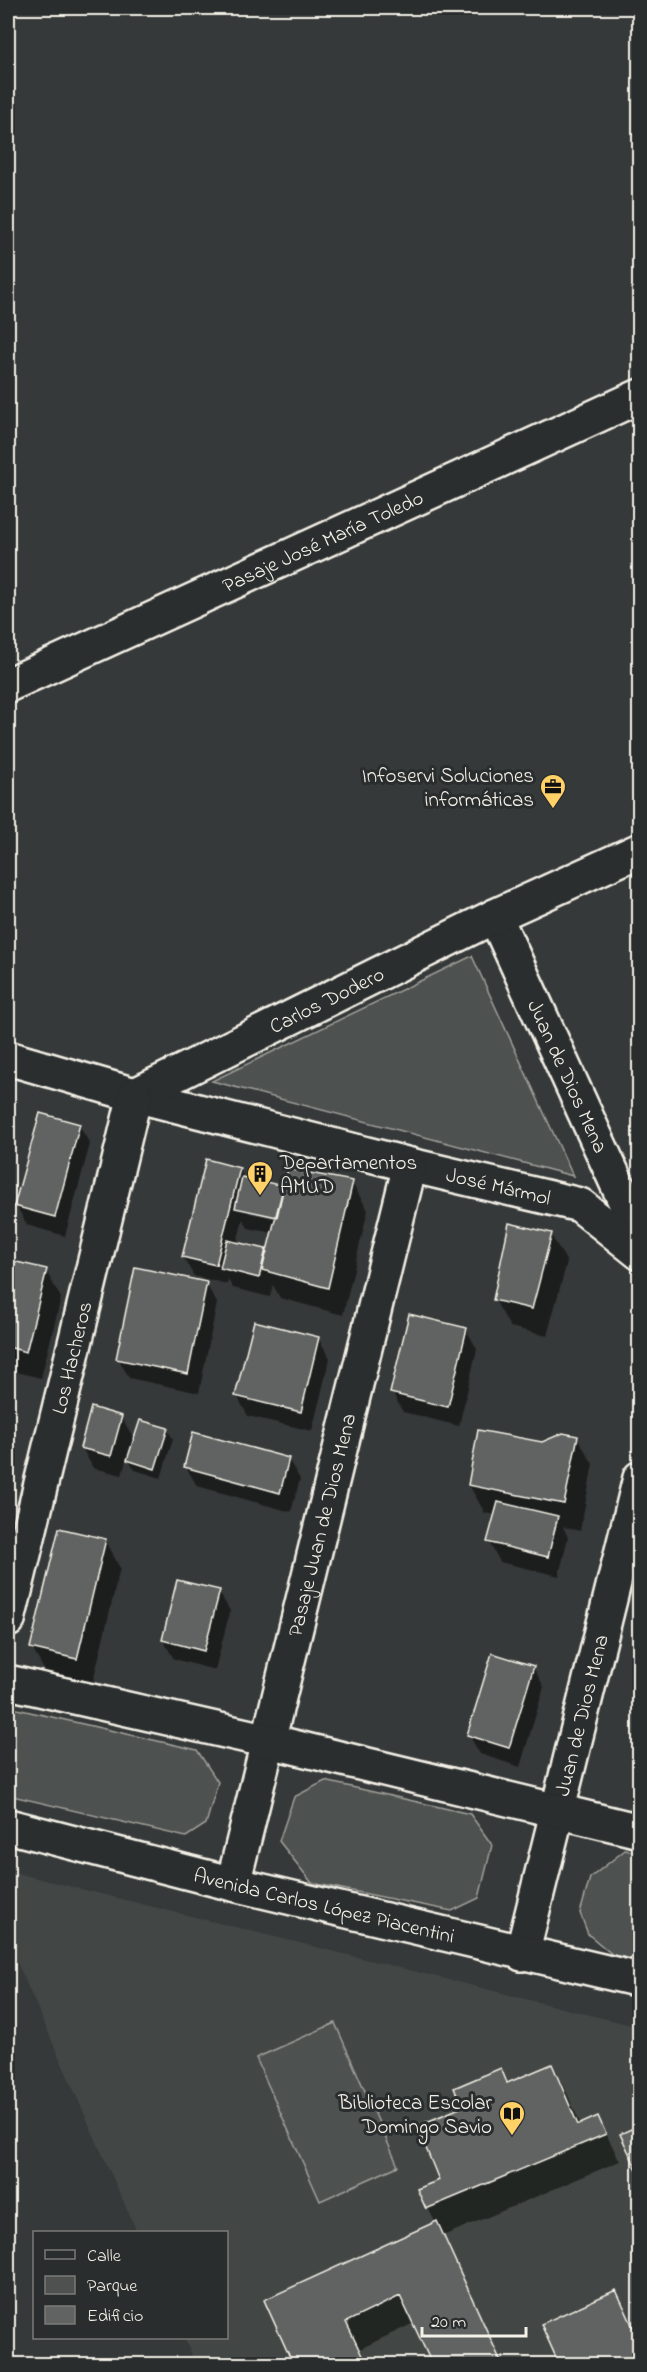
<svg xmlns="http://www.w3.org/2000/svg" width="647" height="2372" viewBox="0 0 647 2372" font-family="'Indie Flower',sans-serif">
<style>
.built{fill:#434645}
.green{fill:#4e514f;stroke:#a1a19c;stroke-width:1.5}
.shadow{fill:#0007;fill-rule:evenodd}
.building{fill:#616362;stroke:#f4f1e8;stroke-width:1.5}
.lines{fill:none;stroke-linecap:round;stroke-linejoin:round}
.minor-casing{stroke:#f4f1e8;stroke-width:38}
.major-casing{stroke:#f4f1e8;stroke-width:38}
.minor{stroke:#2a2d2e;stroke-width:33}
.major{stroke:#2a2d2e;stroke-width:33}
.labels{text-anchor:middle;stroke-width:6;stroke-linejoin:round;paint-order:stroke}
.street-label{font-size:21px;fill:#f4f1e8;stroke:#2a2d2e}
.poi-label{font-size:21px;fill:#f4f1e8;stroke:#2a2d2e;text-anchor:end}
</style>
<rect width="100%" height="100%" fill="#363939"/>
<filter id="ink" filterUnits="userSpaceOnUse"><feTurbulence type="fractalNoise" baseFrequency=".0167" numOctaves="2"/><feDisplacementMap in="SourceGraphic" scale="12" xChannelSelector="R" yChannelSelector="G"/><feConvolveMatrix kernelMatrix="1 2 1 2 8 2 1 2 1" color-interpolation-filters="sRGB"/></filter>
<g filter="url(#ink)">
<path class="built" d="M8,1871l631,156v337h-443l-12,-26h42v-106h-89l-129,-290z"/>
<path class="green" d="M472,956l101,220 -361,-95z
M8,1707l189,43 21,32 -12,42 -20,13 -178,-42z
M325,1781l145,33 22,31 -13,53 -27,13 -140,-28 -33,-42 15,-44z
M625,1850l14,3v108l-26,-6 -25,-21 -8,-21 10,-35z
M335,2023l63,143 -78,35 -64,-143z"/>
<path class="shadow" d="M79,1125l11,19 -25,92 -38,-11 -11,-20z
M239,1169l6,10 40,8 67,-4 16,27 -25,105 -63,-17 -7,-13 -3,12 -37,-9 -5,-8 -1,4 -33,-8 -11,-19zM249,1210l35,7 -1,3 -34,-7zM243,1219l5,9 25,5 -5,22 -3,-5 -28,-7z
M551,1235l16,27 -20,74 -37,-9 -15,-27z
M8,1261l38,10 15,27 -20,80 -33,-8z
M206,1284l11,19 -18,90 -70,-15 -11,-20z
M466,1329l11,20 -18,77 -56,-14 -11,-20z
M318,1338l12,20 -18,73 -64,-15 -11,-20z
M121,1417l12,20 -5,17 3,1 36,-26 6,10 -12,39 -26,-8 -8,-13 -5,18 -29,-7 -11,-20z
M577,1437l16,27 -13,67 -17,-4 5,10 -9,39 -59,-14 -11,-20 7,-27 -11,-2 -16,-28 73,-41z
M288,1459l12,20 -9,33 -94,-26 -11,-19z
M105,1540l15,28 -28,118 -45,-11 -15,-27z
M219,1592l11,19 -15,59 -41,-11 -11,-19z
M533,1667l11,20 -24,80 -40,-13 -11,-19z
M552,2065l15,28 14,32 17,-7 22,43 -177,75 60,128h-70l-19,-41 -54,26 7,15h-73l-28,-63 170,-77 -17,-34 22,-9 23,-73 36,-38 8,14z
M616,2292l24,46v26h-79l-18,-39z"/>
<path class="building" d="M40,1113l40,11 -25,93 -41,-11z
M206,1159l34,9 -24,97 -34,-8z
M288,1169l65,12 -25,107 -66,-18z
M242,1177l42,9 -7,31 -42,-9z
M509,1223l43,10 -20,76 -39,-9z
M227,1240l39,9 -7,29 -39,-10z
M8,1260l39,9 -21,83 -18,-5z
M135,1267l72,15 -19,92 -72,-15z
M409,1314l58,14 -19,79 -58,-14z
M254,1321l65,16 -18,75 -66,-16z
M91,1407l31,9 -11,40 -31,-8z
M140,1420l28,8 -13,41 -28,-9z
M478,1430l64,12 21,-9 15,3 -14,68 -96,-19z
M193,1432l96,26 -9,35 -96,-26z
M498,1502l60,14 -10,41 -61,-15z
M59,1528l47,11 -29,120 -47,-11z
M177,1580l43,10 -16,61 -42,-11z
M492,1653l42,13 -25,82 -42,-13z
M552,2064l26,61 20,-9 8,18 -180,75 -9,-20 22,-9 -22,-54 45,-19 -8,-19 47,-20 6,15z
M640,2125v51l-20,-42z
M437,2221l65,143h-70l-32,-68 -54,26 20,42h-73l-29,-64z
M616,2290l24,52v22h-81l-18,-40z"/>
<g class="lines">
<defs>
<g id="minor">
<path id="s1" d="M8,685l632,-289"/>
<path id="s2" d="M495,916l145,318"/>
<path id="s3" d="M8,1058l127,37 275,70 170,40 60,48"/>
<path id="s4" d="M135,1095l360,-179 145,-66"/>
<path id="s5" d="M8,1620l127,-525"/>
<path id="s6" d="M233,1884l177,-719"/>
<path id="s7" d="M522,1954l118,-476"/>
</g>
<g id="major">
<path d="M8,1682l261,59 371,90"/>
<path id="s8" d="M8,1826l225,58 407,96"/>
</g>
</defs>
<use href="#minor" class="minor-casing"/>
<use href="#major" class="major-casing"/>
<use href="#minor" class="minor"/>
<use href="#major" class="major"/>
</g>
</g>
<defs>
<symbol id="office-pin" viewBox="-11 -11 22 30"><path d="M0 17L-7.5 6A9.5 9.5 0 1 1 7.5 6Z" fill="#ffd166" stroke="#2a2d2e"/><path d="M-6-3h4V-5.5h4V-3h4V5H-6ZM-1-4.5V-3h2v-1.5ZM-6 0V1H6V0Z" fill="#111"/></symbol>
<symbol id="building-pin" viewBox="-11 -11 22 30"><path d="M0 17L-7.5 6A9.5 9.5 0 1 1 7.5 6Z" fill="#ffd166" stroke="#2a2d2e"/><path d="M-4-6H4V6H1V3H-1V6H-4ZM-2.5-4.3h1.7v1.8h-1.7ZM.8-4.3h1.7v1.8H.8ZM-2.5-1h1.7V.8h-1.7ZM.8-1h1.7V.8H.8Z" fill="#111"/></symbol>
<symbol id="library-pin" viewBox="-11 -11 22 30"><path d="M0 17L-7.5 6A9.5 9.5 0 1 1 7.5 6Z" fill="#ffd166" stroke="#2a2d2e"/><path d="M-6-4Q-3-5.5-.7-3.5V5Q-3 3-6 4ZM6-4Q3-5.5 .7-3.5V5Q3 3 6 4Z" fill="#111"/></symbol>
</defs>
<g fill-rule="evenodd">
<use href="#office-pin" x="538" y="772" width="30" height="40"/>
<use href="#building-pin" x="245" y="1159" width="30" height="40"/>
<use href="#library-pin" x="497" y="2099" width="30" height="40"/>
</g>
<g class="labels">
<g class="street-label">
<text dy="7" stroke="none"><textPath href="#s1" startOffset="346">Pasaje José María Toledo</textPath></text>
<text dy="7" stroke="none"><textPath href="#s4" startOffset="214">Carlos Dodero</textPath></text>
<text dy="7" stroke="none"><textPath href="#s2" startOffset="176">Juan de Dios Mena</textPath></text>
<text dy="7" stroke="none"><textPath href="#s3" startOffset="507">José Mármol</textPath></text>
<text dy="7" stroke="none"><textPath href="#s5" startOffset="270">Los Hacheros</textPath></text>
<text dy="7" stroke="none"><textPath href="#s6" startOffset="370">Pasaje Juan de Dios Mena</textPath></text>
<text dy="7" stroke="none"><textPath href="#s7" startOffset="246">Juan de Dios Mena</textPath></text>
<text dy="7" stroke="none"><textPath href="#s8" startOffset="326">Avenida Carlos López Piacentini</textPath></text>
</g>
<g class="poi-label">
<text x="534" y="782">Infoservi Soluciones<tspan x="534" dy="24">informáticas</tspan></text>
<text x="280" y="1169" text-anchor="start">Departamentos<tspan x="280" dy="24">AMUD</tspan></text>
<text x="492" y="2109">Biblioteca Escolar<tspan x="492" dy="24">Domingo Savio</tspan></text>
</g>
</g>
<rect width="647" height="2372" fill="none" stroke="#2a2d2e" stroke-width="30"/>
<rect x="15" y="15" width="617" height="2342" fill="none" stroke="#f4f1e8" stroke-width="2" filter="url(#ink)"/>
<rect x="33" y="2231" width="195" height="108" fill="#2a2d2e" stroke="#7b7b78" stroke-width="1.5"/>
<rect x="45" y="2250" width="30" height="9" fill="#2a2d2e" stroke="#7b7b78" stroke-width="1.5"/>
<text x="87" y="2261" font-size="18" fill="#f4f1e8">Calle</text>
<rect x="45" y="2276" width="30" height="18" fill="#4e514f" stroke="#7b7b78" stroke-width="1.5"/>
<text x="87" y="2291" font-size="18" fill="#f4f1e8">Parque</text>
<rect x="45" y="2306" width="30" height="18" fill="#616362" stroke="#7b7b78" stroke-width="1.5"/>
<text x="87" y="2321" font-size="18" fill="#f4f1e8">Edificio</text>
<path d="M422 2327v9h104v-9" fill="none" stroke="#f4f1e8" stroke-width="3"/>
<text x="431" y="2327" font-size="18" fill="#f4f1e8" stroke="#2a2d2e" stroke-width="4.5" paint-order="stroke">20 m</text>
</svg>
